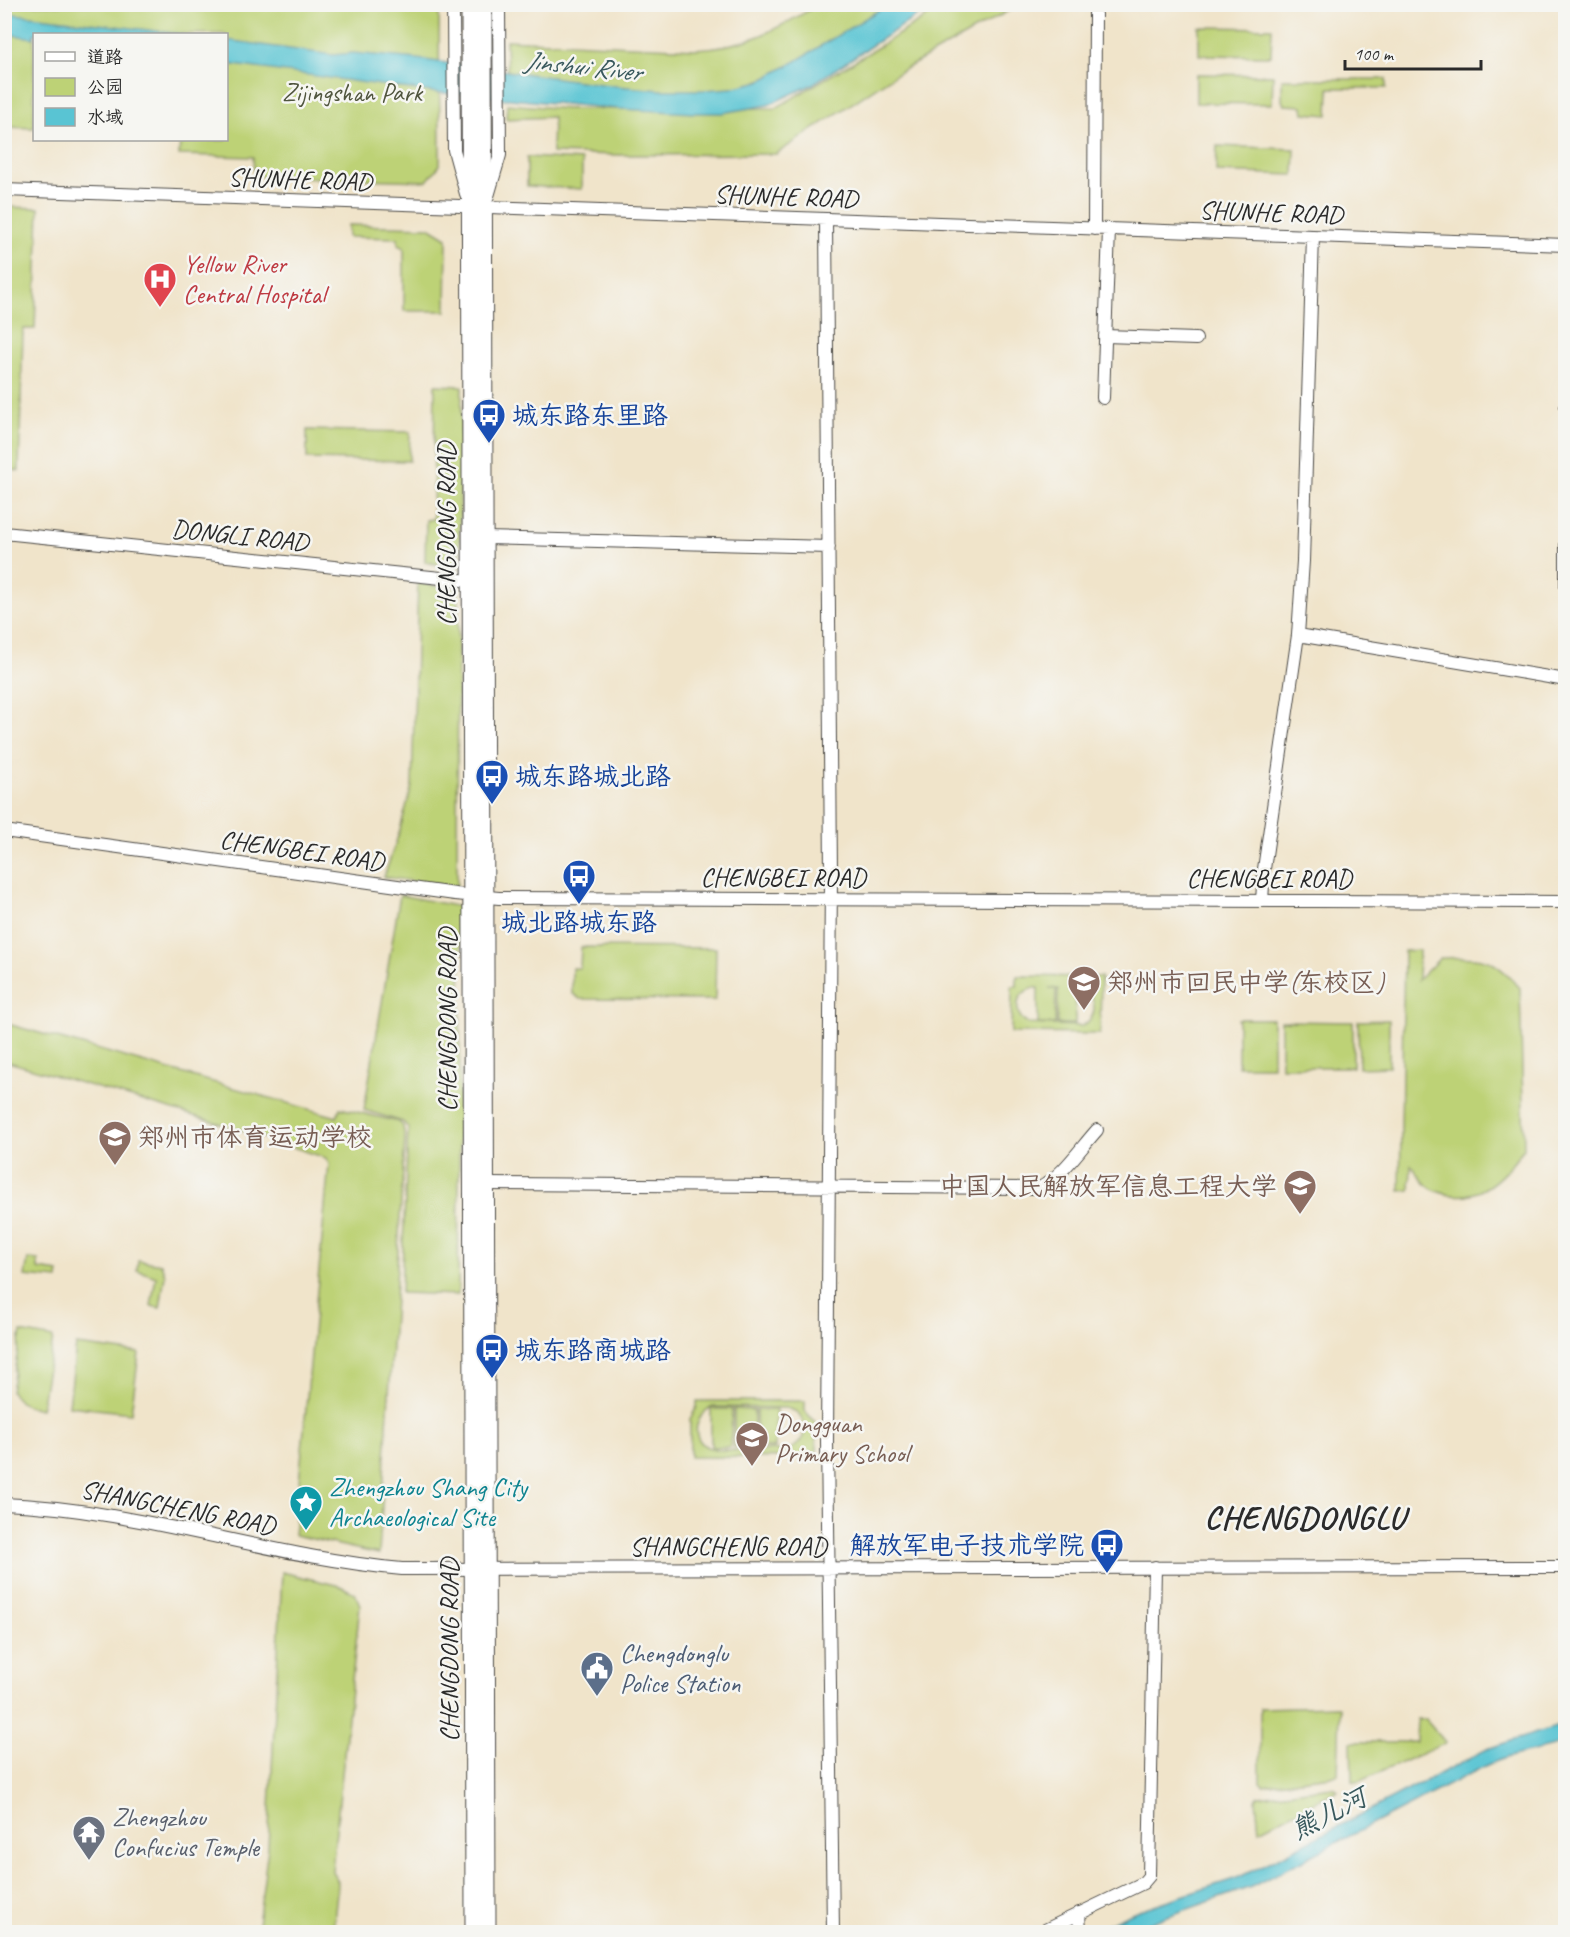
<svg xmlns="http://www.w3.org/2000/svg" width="1570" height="1937" viewBox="0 0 1570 1937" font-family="Caveat,'LXGW WenKai TC',sans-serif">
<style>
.green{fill:#bdd276;stroke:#747e50;stroke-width:1.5;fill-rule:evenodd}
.water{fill:#59c4d3;stroke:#42787f;stroke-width:1.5}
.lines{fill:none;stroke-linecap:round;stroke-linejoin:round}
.minor-casing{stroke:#494743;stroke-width:14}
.major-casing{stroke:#494743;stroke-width:17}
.minor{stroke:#fff;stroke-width:12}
.major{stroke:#fff;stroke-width:15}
.labels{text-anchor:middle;stroke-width:5;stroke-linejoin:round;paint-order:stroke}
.park-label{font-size:26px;fill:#50553e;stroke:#f6f6f2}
.street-label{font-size:26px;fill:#2b2b2b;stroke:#f6f6f2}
.health-label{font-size:26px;fill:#be3a42;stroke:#f6f6f2;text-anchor:start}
.transit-label{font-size:26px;fill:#164399;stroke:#f6f6f2;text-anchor:start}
.education-label{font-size:26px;fill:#785e54;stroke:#f6f6f2;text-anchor:start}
.culture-label{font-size:26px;fill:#0d838f;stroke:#f6f6f2;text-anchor:start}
.service-label{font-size:26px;fill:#4e5e75;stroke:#f6f6f2;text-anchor:start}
.worship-label{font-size:26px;fill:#5b616d;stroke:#f6f6f2;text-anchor:start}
.water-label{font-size:27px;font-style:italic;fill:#39595d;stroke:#f6f6f2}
.district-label{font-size:32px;font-weight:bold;letter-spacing:1.5px;fill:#2b2b2b;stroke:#f6f6f2}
</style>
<rect width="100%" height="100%" fill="#f6f6f2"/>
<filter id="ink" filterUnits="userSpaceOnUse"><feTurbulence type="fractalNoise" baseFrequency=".0167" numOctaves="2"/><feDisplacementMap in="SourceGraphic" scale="12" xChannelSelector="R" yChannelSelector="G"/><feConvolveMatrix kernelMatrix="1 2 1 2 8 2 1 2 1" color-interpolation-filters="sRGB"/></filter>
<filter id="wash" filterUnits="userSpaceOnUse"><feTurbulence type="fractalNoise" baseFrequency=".008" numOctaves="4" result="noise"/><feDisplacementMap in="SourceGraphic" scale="24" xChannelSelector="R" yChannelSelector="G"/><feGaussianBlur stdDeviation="1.35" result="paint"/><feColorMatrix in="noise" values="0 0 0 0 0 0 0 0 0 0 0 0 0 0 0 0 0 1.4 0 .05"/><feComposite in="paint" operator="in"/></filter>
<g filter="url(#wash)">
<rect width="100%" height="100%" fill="#f0e4ca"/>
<path class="green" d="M5,5h434l1,160 -13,16 -173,-5 -1,-19 -74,-2 1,-15h46v-106h-192v94l-29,-1z
M818,5h69c-39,24 -84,57 -126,75 -61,26 -187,0 -254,-9l-1,-31 189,9c54,-3 78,-18 123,-44z
M945,5h74l-121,68 -122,81 -156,1 -68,-2 1,-36 -47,2 1,-15 61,5 208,-1 104,-62z
M1199,27l73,1 -1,28 -72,-1z
M1196,74l77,1 -1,29 -76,-1z
M1282,79h104v9h-57l-1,27 -24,-2 -1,-7 -19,-1 -2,-5z
M1217,146l78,3 -1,26 -78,-3z
M527,157l55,3v29l-55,-3z
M5,207l34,1 -4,121h-12l-4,142 -14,-2z
M348,225l81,2 18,11 -1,73h-42v-63l-6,-3v-7l-50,-1z
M435,385l27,1 -3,182 -34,-6 1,-42 7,-1z
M307,430l103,2 -1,29 -102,-2z
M418,583l40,7 -1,298 -73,-11 15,-44 13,-47z
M400,895l61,12 -3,388 -57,-2 7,-165 -5,-6 -39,-12z
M581,947l135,1 -1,52 -135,-1 -8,-6v-25h8z
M1419,950l-1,30 22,-22c42,-1 51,-4 80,30l4,160c-22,32 -50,61 -92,41 -8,-4 -15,-17 -21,-24l-1,25 -10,1 4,-240z
M1017,976l84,1 -1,57 -89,-1 1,-47h5zM1033,988h5v36h17l1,-35 -7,-1 9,1 -1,35h18l1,-35h7c15,10 15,28 -1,37l-54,-2c-16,-11 -13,-30 5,-36z
M1238,1019h35v47h-35z
M1389,1020v47l-30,1 -1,-47z
M1281,1021l72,1v45h-72z
M4,1023l333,94 3,-9 59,14 4,4 2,13 -26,415 -85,-19 35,-371 -3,-6 -94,-31 -227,-66z
M28,1259l10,1v9l21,3 -1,7 -33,-3z
M138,1260l23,4 4,11 -5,33 -9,-2 5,-29 -19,-7z
M21,1332l32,6 -12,71c-13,-3 -23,-5 -30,-18z
M76,1345l63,8 -8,60 -62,-7z
M697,1401h108v10l11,12v35l-126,-1v-38l7,-12zM713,1407l74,1 10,4 6,9c4,14 -2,25 -16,29 -16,0 -69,3 -80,-3 -18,-10 -11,-34 6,-40z
M711,1409h21l-1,38h-20z
M734,1409l20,1 -1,38 -19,-1z
M756,1410h20l-1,38h-19z
M282,1572l58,14 15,7 5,12 -25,235 -3,31 6,11 -5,50h-76l11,-84z
M1338,1706l2,2 -2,67 -75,10 -3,-3v-74z
M1417,1719h8l21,24 -88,39 -6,-1 -1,-39h65z
M1333,1787l5,3 -79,40 -3,-30 3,-4z"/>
<path class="water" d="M887,5h47l-123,80 -43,20 -46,8h-28l-75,-4 -187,-17 -205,-28v-24l106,15 20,-2 64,6 200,27 44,4h42l28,-2 29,-7 36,-20z
M5,13l177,21h-148v4l-29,-4z
M1565,1724v19l-56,14 -20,7 -238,123 -89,31 -33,14h-40l47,-21 101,-33 19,-9 233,-121z"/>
</g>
<g filter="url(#ink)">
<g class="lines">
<defs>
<path id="minor" d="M453,4l1,146 12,44
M4,190l1562,55
M488,196l12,-41 -1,-151
M826,220l5,656 -4,565 6,491
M1094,229l1,-220
M1105,336l91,3
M1566,337v277
M1103,398l6,-168
M4,533l466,48
M485,538l344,9
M1298,635l268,45
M4,831l451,63 44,4 1067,4
M1262,901l2,-32 34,-234 5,-74 10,-325
M487,1184l553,4c24,-14 39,-38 57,-58
M4,1504c135,5 264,53 398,65l1164,-2
M1079,1913l1,19
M1041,1932l102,-49 6,-7 6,-309"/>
<path id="major" d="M469,4l4,1928
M484,4l4,1928"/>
</defs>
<use href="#minor" class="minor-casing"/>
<use href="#major" class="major-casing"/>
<use href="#minor" class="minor"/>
<use href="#major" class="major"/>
</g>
</g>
<defs>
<symbol id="hospital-pin" viewBox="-11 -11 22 30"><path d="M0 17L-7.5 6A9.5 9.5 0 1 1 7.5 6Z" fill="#e0444e" stroke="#f6f6f2"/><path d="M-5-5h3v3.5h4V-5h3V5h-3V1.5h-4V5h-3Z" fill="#fff"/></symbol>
<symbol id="bus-pin" viewBox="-11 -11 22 30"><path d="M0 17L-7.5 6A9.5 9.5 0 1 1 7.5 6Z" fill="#1a4fb4" stroke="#f6f6f2"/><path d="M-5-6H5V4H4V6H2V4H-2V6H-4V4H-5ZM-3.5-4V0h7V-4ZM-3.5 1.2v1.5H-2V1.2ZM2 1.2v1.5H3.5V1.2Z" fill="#fff"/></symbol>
<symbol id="school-pin" viewBox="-11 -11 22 30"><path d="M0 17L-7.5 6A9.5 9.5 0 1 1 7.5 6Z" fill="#8d6e63" stroke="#f6f6f2"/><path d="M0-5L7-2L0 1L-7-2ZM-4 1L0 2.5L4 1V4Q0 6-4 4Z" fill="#fff"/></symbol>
<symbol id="university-pin" viewBox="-11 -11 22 30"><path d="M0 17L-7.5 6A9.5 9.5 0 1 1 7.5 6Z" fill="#8d6e63" stroke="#f6f6f2"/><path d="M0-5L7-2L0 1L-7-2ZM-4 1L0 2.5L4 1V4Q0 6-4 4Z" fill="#fff"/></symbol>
<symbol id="sight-pin" viewBox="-11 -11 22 30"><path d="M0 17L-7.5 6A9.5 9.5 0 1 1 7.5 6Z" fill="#0f9aa8" stroke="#f6f6f2"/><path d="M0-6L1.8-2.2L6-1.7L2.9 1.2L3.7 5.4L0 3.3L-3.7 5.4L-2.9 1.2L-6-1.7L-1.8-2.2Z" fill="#fff"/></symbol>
<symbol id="civic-pin" viewBox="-11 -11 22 30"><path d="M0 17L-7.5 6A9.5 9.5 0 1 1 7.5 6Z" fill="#5c6f8a" stroke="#f6f6f2"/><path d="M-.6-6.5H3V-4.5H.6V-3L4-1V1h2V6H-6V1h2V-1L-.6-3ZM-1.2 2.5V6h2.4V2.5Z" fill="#fff"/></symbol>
<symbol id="temple-pin" viewBox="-11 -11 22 30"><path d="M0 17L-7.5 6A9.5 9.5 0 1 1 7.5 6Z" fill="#6b7280" stroke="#f6f6f2"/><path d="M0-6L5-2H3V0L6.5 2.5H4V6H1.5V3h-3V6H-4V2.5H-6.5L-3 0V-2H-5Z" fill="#fff"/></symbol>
</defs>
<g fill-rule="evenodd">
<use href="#hospital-pin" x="141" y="260" width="38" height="52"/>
<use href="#bus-pin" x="470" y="396" width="38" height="52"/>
<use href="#bus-pin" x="473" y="757" width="38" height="52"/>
<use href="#bus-pin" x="560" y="857" width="38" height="52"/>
<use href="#school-pin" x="1065" y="963" width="38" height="52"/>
<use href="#school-pin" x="96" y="1118" width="38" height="52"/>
<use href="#university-pin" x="1281" y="1167" width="38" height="52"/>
<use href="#bus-pin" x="473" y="1331" width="38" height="52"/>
<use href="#school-pin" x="733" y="1419" width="38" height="52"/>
<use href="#sight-pin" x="287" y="1483" width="38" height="52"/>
<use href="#bus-pin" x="1088" y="1526" width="38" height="52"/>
<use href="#civic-pin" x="578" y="1649" width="38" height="52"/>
<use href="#temple-pin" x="70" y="1813" width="38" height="52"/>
</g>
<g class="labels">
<g class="park-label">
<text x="352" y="101">Zijingshan Park</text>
</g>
<g class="street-label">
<text transform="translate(300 179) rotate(2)" y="9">SHUNHE ROAD</text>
<text transform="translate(786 196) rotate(2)" y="9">SHUNHE ROAD</text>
<text transform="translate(1271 212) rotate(2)" y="9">SHUNHE ROAD</text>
<text transform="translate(446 534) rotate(-90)" y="9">CHENGDONG ROAD</text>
<text transform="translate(240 535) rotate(6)" y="9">DONGLI ROAD</text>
<text transform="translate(302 850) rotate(8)" y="9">CHENGBEI ROAD</text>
<text x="783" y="886">CHENGBEI ROAD</text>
<text x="1269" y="887">CHENGBEI ROAD</text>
<text transform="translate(447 1020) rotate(-90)" y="9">CHENGDONG ROAD</text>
<text transform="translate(178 1507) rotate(11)" y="9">SHANGCHENG ROAD</text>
<text x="728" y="1555">SHANGCHENG ROAD</text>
<text transform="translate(449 1650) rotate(-90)" y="9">CHENGDONG ROAD</text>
</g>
<g class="health-label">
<text x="183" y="273">Yellow River<tspan x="183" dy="30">Central Hospital</tspan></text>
</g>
<g class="transit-label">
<text x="512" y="424">城东路东里路</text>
<text x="515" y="785">城东路城北路</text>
<text x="579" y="931" text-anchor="middle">城北路城东路</text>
<text x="515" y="1359">城东路商城路</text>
<text x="1084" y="1554" text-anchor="end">解放军电子技术学院</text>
</g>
<g class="education-label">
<text x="1107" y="991">郑州市回民中学(东校区)</text>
<text x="138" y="1146">郑州市体育运动学校</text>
<text x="1277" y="1195" text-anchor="end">中国人民解放军信息工程大学</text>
<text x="775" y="1432">Dongguan<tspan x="775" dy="30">Primary School</tspan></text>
</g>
<g class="culture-label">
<text x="329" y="1496">Zhengzhou Shang City<tspan x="329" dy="30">Archaeological Site</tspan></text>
</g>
<g class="service-label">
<text x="620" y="1662">Chengdonglu<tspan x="620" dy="30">Police Station</tspan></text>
</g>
<g class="worship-label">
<text x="112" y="1826">Zhengzhou<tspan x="112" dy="30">Confucius Temple</tspan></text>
</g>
<g class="water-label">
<text transform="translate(583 66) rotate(6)" y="9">Jinshui River</text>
<text transform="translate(1329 1813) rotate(-27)" y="9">熊儿河</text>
</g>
<g class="district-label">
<text x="1305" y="1528">CHENGDONGLU</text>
</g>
</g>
<rect width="1570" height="1937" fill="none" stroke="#f6f6f2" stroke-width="24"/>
<rect x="33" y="33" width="195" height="108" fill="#f6f6f2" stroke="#a5a5a2" stroke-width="1.5"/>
<rect x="45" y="52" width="30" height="9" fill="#ffffff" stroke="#a5a5a2" stroke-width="1.5"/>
<text x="87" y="63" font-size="18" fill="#2b2b2b">道路</text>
<rect x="45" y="78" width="30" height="18" fill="#bdd276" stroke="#a5a5a2" stroke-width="1.5"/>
<text x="87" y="93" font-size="18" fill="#2b2b2b">公园</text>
<rect x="45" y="108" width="30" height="18" fill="#59c4d3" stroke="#a5a5a2" stroke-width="1.5"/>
<text x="87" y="123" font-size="18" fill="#2b2b2b">水域</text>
<path d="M1345 60v9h136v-9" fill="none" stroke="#2b2b2b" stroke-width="3"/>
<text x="1354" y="60" font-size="18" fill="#2b2b2b" stroke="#f6f6f2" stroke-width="4.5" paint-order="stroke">100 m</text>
</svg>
